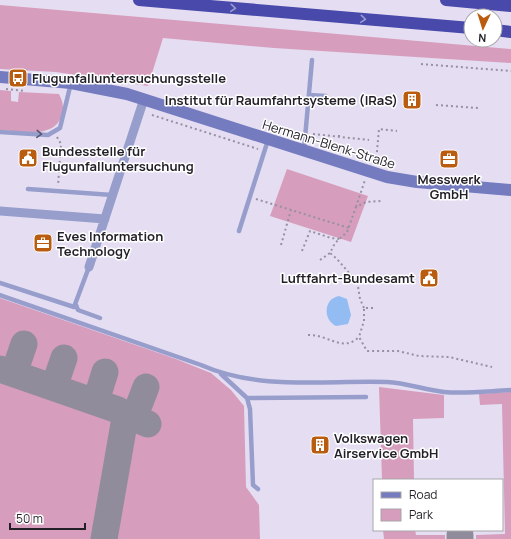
<svg xmlns="http://www.w3.org/2000/svg" width="511" height="539" viewBox="0 0 511 539" font-family="Manrope,sans-serif">
<style>
.green{fill:#d79dbd}
.water{fill:#93bcf3}
.lines{fill:none;stroke-linecap:round;stroke-linejoin:round}
.taxiway{stroke:#908c9b;stroke-width:27}
.path{stroke:#9690a0;stroke-width:2;stroke-dasharray:2 3;stroke-linecap:butt}
.lane{stroke:#979ecc;stroke-width:4.5}
.street{stroke:#979ecc;stroke-width:9}
.secondary{stroke:#747bbe;stroke-width:12}
.highway{stroke:#4849aa;stroke-width:12}
.oneway{stroke:#9a9bd0}
.oneway2{stroke:#575871}
.labels{text-anchor:middle;stroke-width:3;stroke-linejoin:round;paint-order:stroke}
.poi-label{font-size:13px;font-weight:bold;fill:#221f27;stroke:#fff;text-anchor:start}
.street-label{font-size:13px;fill:#221f27;stroke:#fff}
</style>
<rect width="100%" height="100%" fill="#e5def3"/>
<path class="green" d="M0,5l511,44v14l-237,-15 -111,-10 -15,48 -92,-14 -56,-3z
M0,90l11,1v10l7,1 1,-10 40,2c4,8 5,13 3,21 -8,25 -42,16 -62,15z
M287,169l81,27 -17,46 -81,-26z
M0,298l176,61 35,14 20,17 13,16 2,81 13,18 1,34h-260z
M379,387l65,8v23l-31,1 1,61h-32z
M511,392v147h-35v-4l29,-1 -3,-130 -22,1 -1,-11z
M383,530h32l1,5h29v4h-61z"/>
<path class="water" d="M339,296l8,3 4,16 -3,9 -12,2c-13,-6 -13,-27 3,-30z"/>
<g class="lines">
<path class="taxiway" d="M0,369l118,41 7,8h9l14,6
M14,373l10,-29
M54,387l10,-29
M96,401l9,-29
M134,418l12,-31
M460,535v4
M104,539l21,-121"/>
<path class="path" d="M421,64l90,7
M93,75l27,6
M6,89l19,2
M436,105l42,3
M152,115l106,34
M313,134l56,6
M57,137l4,7 -3,42
M339,137v-5
M376,162l3,-33 18,2
M256,199l93,29
M356,207l9,-27
M281,245l10,-35
M302,251l8,-20 21,7 9,1
M320,260l10,-7
M364,308l-4,-9 -3,-19c-11,-8 -16,-19 -27,-27l5,-10 12,-11 9,-25 10,-5 15,-1
M373,308h-9v13l-5,16 8,14h31l21,5 30,1 43,10
M308,335c20,-1 34,18 51,2"/>
<path class="lane" d="M309,95l17,1
M0,132l48,3 12,-7 11,-45
M304,149l8,-89
M28,189l84,6
M239,231l29,-91
M0,283l74,24 15,-40
M0,295l201,70c59,26 124,15 186,17 20,1 38,8 57,10 22,2 45,-1 67,-2
M76,305l2,5 22,8
M221,374l26,24 119,-1
M247,398l3,11 3,76 5,4"/>
<path class="street" d="M0,211l105,8
M89,267l55,-168"/>
<path class="secondary" d="M0,77l71,6 56,11 260,83 30,5 94,8"/>
<path class="highway" d="M139,0l332,28
M446,0l65,6
M495,30l16,2"/>
</g>
<defs><path id="oneway-chevron" d="M-2-3.5L2.5 0L-2 3.5" fill="none" stroke-width="1.6" stroke-linecap="round" stroke-linejoin="round"/></defs>
<g class="oneway">
<use href="#oneway-chevron" transform="translate(233 8) rotate(5)"/>
<use href="#oneway-chevron" transform="translate(363 19) rotate(5)"/>
</g>
<use class="oneway2" href="#oneway-chevron" transform="translate(39 134) rotate(3)"/>
<defs>
<symbol id="bus-square" viewBox="-11 -11 22 22"><rect x="-9" y="-9" width="18" height="18" rx="4" fill="#ba5c0f" stroke="#fff"/><path d="M-5-6H5V4H4V6H2V4H-2V6H-4V4H-5ZM-3.5-4V0h7V-4ZM-3.5 1.2v1.5H-2V1.2ZM2 1.2v1.5H3.5V1.2Z" fill="#fff"/></symbol>
<symbol id="building-square" viewBox="-11 -11 22 22"><rect x="-9" y="-9" width="18" height="18" rx="4" fill="#ba5c0f" stroke="#fff"/><path d="M-4-6H4V6H1V3H-1V6H-4ZM-2.5-4.3h1.7v1.8h-1.7ZM.8-4.3h1.7v1.8H.8ZM-2.5-1h1.7V.8h-1.7ZM.8-1h1.7V.8H.8Z" fill="#fff"/></symbol>
<symbol id="civic-square" viewBox="-11 -11 22 22"><rect x="-9" y="-9" width="18" height="18" rx="4" fill="#ba5c0f" stroke="#fff"/><path d="M-.6-6.5H3V-4.5H.6V-3L4-1V1h2V6H-6V1h2V-1L-.6-3ZM-1.2 2.5V6h2.4V2.5Z" fill="#fff"/></symbol>
<symbol id="office-square" viewBox="-11 -11 22 22"><rect x="-9" y="-9" width="18" height="18" rx="4" fill="#ba5c0f" stroke="#fff"/><path d="M-6-3h4V-5.5h4V-3h4V5H-6ZM-1-4.5V-3h2v-1.5ZM-6 0V1H6V0Z" fill="#fff"/></symbol>
</defs>
<g fill-rule="evenodd">
<use href="#bus-square" x="7" y="67" width="22" height="22"/>
<use href="#building-square" x="401" y="89" width="22" height="22"/>
<use href="#civic-square" x="17" y="147" width="22" height="22"/>
<use href="#office-square" x="438" y="148" width="22" height="22"/>
<use href="#office-square" x="32" y="232" width="22" height="22"/>
<use href="#civic-square" x="418" y="267" width="22" height="22"/>
<use href="#building-square" x="309" y="434" width="22" height="22"/>
</g>
<g class="labels">
<g class="poi-label">
<text x="32" y="83">Flugunfalluntersuchungsstelle</text>
<text x="398" y="105" text-anchor="end">Institut für Raumfahrtsysteme (IRaS)</text>
<text x="42" y="156">Bundesstelle für<tspan x="42" dy="15">Flugunfalluntersuchung</tspan></text>
<text x="449" y="184" text-anchor="middle">Messwerk<tspan x="449" dy="15">GmbH</tspan></text>
<text x="57" y="241">Eves Information<tspan x="57" dy="15">Technology</tspan></text>
<text x="415" y="283" text-anchor="end">Luftfahrt-Bundesamt</text>
<text x="334" y="443">Volkswagen<tspan x="334" dy="15">Airservice GmbH</tspan></text>
</g>
<g class="street-label">
<text transform="translate(329 144) rotate(17)" y="5">Hermann-Blenk-Straße</text>
</g>
</g>
<rect x="373" y="479" width="130" height="52" fill="#ffffff" stroke="#a7a5a9"/>
<rect x="381" y="492" width="20" height="6" fill="#747bbe" stroke="#a7a5a9"/>
<text x="409" y="499" font-size="12" fill="#221f27">Road</text>
<rect x="381" y="509" width="20" height="12" fill="#d79dbd" stroke="#a7a5a9"/>
<text x="409" y="519" font-size="12" fill="#221f27">Park</text>
<g transform="translate(483 28) rotate(184)"><circle r="19" fill="#ffffff" stroke="#a7a5a9"/>
<path d="M0-3L7 15L0 10L-7 15Z" fill="#ba5c0f"/>
<text y="-6" font-size="11" font-weight="bold" text-anchor="middle" fill="#221f27">N</text>
</g>
<path d="M10 523v6h75v-6" fill="none" stroke="#221f27" stroke-width="2"/>
<text x="16" y="523" font-size="12" fill="#221f27" stroke="#ffffff" stroke-width="3" paint-order="stroke">50 m</text>
</svg>
